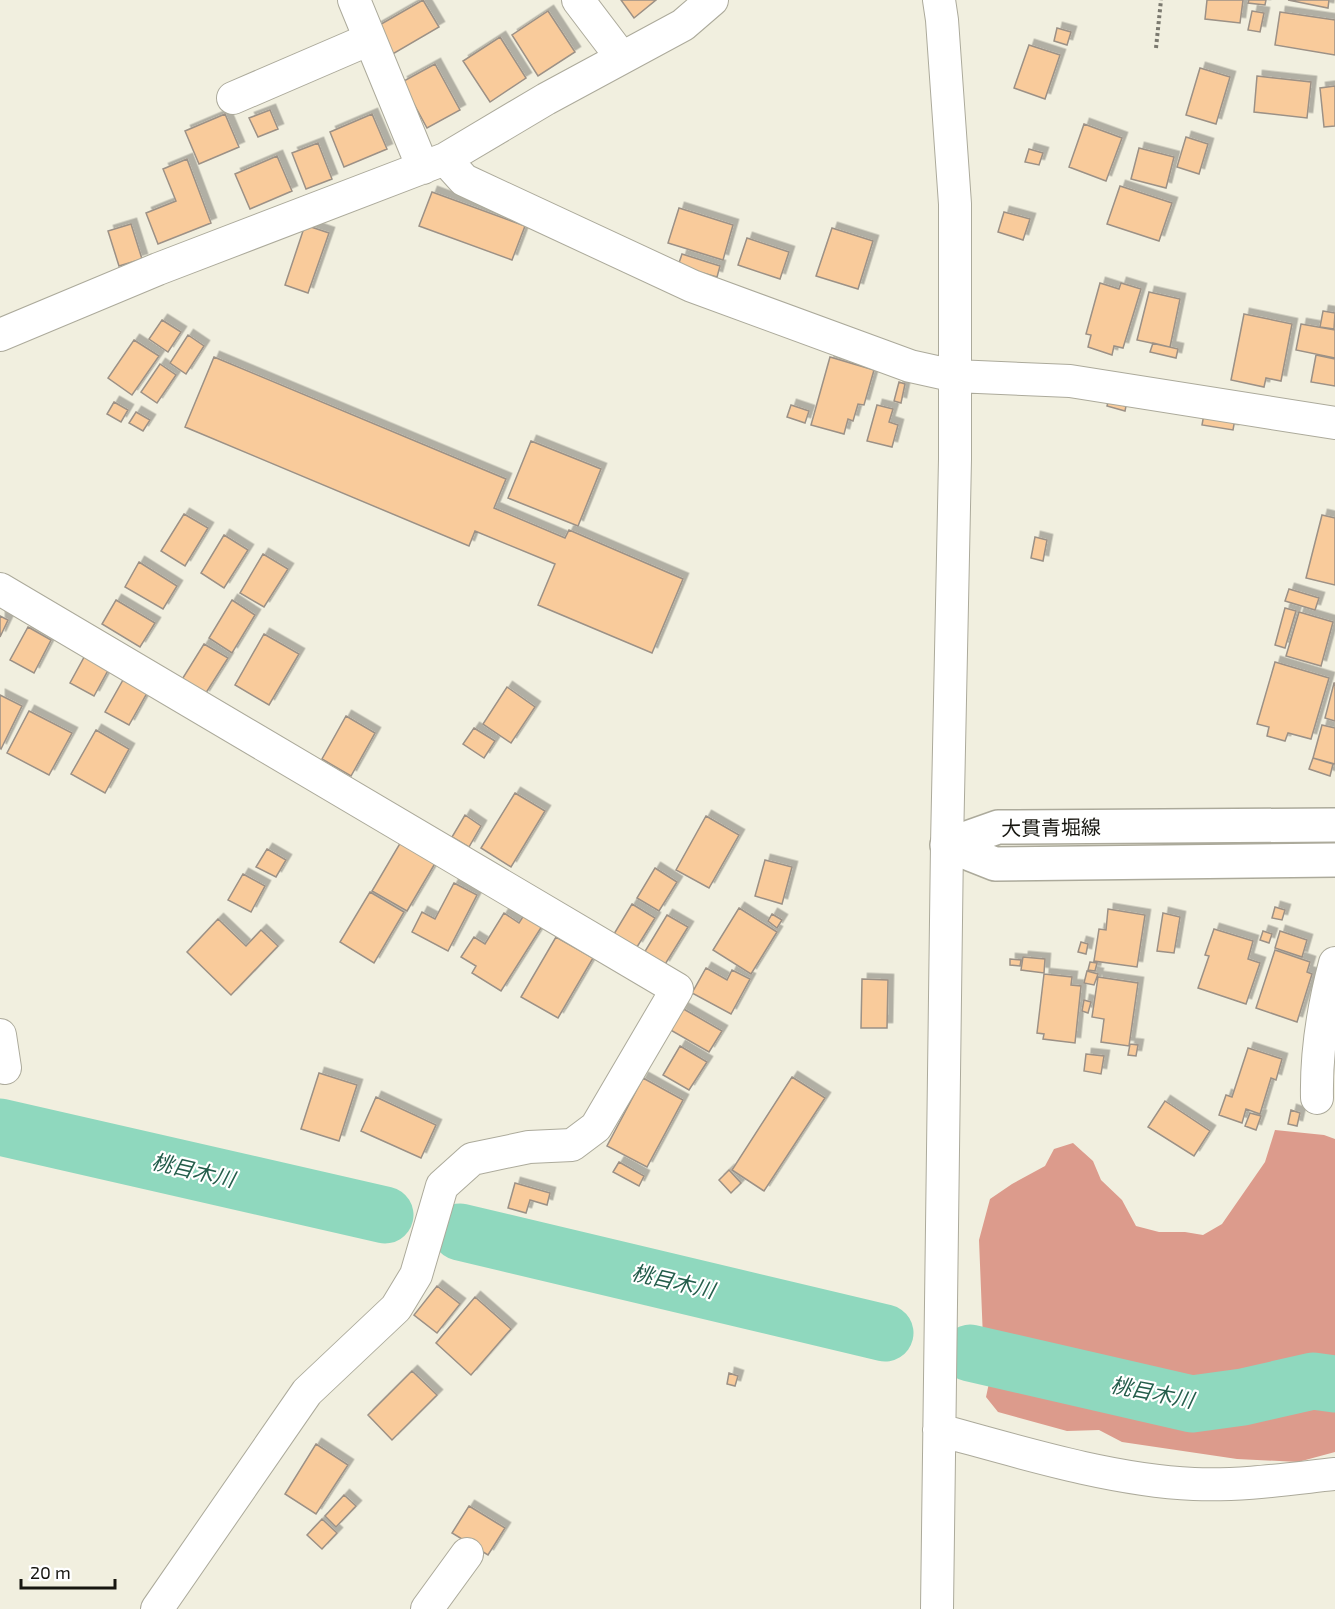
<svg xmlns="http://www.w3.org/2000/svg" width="1335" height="1609" viewBox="0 0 1335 1609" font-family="'Exo 2','Noto Sans JP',sans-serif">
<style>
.forest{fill:#dc9b8c}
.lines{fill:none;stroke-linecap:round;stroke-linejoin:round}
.river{stroke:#8fd8be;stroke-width:57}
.building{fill:#f9cb9b;stroke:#9c9186;stroke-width:1.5;filter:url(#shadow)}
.minor-casing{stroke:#acaa9b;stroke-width:34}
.major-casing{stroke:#acaa9b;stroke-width:36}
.path{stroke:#7b796f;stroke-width:4;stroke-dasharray:3 3;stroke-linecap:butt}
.minor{stroke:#fff;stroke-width:32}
.major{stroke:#fff;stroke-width:33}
.labels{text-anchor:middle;stroke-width:4.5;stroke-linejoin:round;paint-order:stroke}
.street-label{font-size:20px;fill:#171610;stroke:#fff}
.water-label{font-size:21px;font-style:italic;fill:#245d4b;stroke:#fff}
</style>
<defs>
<filter id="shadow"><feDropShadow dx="5.5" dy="-5.5" stdDeviation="0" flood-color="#0004"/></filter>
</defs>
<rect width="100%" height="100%" fill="#f1efdf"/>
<path class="forest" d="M1275,1130l49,5 11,4v313l-37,10 -61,-3 -115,-17 -23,-12 -32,1 -69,-19 -12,-15 3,-14 -5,-20 -5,-123 11,-41 22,-15 33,-18 9,-17 19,-6 20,18 8,19 21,20 14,26 23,6h26l18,3 19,-11 43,-62z"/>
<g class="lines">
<path class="river" d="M0,1127l385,88
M460,1232l425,101
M970,1353l222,51 51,-7 70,-16 22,3"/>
</g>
<path class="building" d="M423,0l16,27 -48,28 -15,-28z
M621,0h35l-22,18z
M1207,0h36l-3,23 -35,-4z
M1249,0h17l-1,5 -17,-2z
M1288,0h41l-1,8z
M548,11l27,41 -37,24 -26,-41z
M1252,11l12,2 -4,19 -12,-2z
M1280,12l55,8v35l-60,-10z
M1057,28l14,4 -4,13 -13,-4z
M500,37l26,41 -36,24 -27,-41z
M1029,45l31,10 -15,44 -31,-11z
M435,64l25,46 -33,18 -25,-46z
M1200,68l30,9 -14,47 -30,-9z
M1257,76l54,6 -4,36 -53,-6z
M1335,86v40l-11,1 -4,-39z
M270,110l8,19 -20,8 -9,-19z
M225,114l14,33 -40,17 -14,-33z
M372,114l15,35 -43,18 -14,-35z
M1084,124l38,14 -16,43 -37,-14z
M1186,137l22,7 -9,30 -22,-7z
M318,143l14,36 -26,10 -14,-36z
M1139,148l35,9 -8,31 -35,-9z
M1029,149l14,4 -4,12 -14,-3z
M277,156l15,35 -42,18 -15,-35z
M187,159l24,64 -53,21 -12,-31 30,-12 -13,-32z
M1120,186l52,17 -13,38 -52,-17z
M432,192l93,34 -13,34 -93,-34z
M679,208l54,17 -10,35 -55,-17z
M1004,212l26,7 -7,21 -25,-8z
M131,224l11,35 -23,7 -11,-35z
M305,225l24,8 -21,60 -23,-8z
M832,228l41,13 -15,48 -42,-13z
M747,238l42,14 -9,27 -42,-14z
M682,254l38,12 -3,11 -39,-11z
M1100,283l19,6 2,-6 20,6 -18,59 -9,-2 -2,9 -24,-8 3,-12 -5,-1z
M1149,292l31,7 -10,48 -33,-7z
M1323,311l12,2 -1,16 -14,-2z
M1244,314l48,10 -11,57 -15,-3 -2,9 -33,-7z
M162,320l19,12 -13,20 -19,-13z
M1301,324l34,6v28l-39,-8z
M188,335l16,11 -18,28 -16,-11z
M134,340l25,16 -27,39 -24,-17z
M1153,343l25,6 -2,9 -26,-6z
M1316,355l19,4v27l-24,-4z
M214,357l292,122 -12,29 71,30 4,-8 114,49 -31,74 -114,-48 17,-41 -80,-33 -6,15 -284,-119z
M830,357l44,13 -10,35 -6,-1 -5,17 -5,-2 -4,15 -33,-9z
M160,364l16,11 -19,28 -16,-11z
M899,382l6,2 -4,19 -7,-2z
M114,402l14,8 -7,12 -14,-8z
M1108,402l18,4 -1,5 -18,-5z
M791,405l18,6 -4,12 -18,-6z
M877,405l16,4 -4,13 9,3 -6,22 -25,-6z
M136,412l14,8 -7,11 -14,-8z
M1204,414l31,5 -2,11 -31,-5z
M531,441l70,28 -23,57 -70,-28z
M184,514l24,14 -23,38 -24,-15z
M1322,515l13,3v67l-29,-7z
M224,535l24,15 -24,38 -23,-15z
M1035,537l12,3 -4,21 -12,-3z
M263,554l25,15 -24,38 -24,-14z
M139,562l38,24 -14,23 -38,-22z
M1289,589l30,9 -4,12 -30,-9z
M116,600l39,23 -15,24 -38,-23z
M232,600l23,15 -23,38 -23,-15z
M1285,608l11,3 -11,37 -10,-3z
M1299,612l34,10 -12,44 -35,-10z
M0,616l8,4 -8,17z
M28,627l23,13 -17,33 -24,-13z
M264,634l35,20 -30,51 -34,-20z
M204,644l24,14 -24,38 -23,-15z
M88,650l24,13 -18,33 -24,-13z
M1275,662l54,16 -18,61 -23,-6 -3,8 -18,-5 2,-9 -12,-3z
M123,680l24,13 -18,32 -24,-13z
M1334,683h1v38l-10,-3z
M507,687l28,20 -24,36 -28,-19z
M0,695l22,11 -21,43 -1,-1z
M29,711l43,22 -23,42 -42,-22z
M346,716l29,17 -24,43 -29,-17z
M1322,725l13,3v36l-22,-6z
M474,728l21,13 -11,17 -21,-14z
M96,730l33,19 -24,44 -34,-19z
M1313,758l20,6 -3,12 -21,-7z
M515,793l30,18 -34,56 -30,-19z
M465,815l16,11 -12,21 -17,-10z
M706,816l33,19 -30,53 -33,-18z
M402,840l35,20 -30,51 -35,-20z
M267,849l19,11 -10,17 -20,-10z
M765,860l27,7 -10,37 -27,-8z
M655,868l22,14 -18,29 -22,-13z
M243,874l22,12 -14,26 -23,-12z
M454,883l23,12 -29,56 -36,-19 10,-20 13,7z
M370,892l34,20 -30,51 -34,-21z
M632,904l23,14 -18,29 -23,-13z
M1275,907l10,3 -3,10 -10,-2z
M739,908l38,24 -26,42 -38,-24z
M1108,909l37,6 -8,52 -43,-6 5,-32 7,1z
M526,912l18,11 -43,68 -29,-18 4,-7 -15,-9 13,-20 11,7 19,-31 15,10z
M1163,913l17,4 -6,36 -17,-2z
M772,914l10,6 -5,8 -9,-7z
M667,915l21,12 -24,39 -20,-13z
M218,919l28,27 15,-16 17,16 -47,49 -44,-43z
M1214,929l39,12 -5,18 12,4 -14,41 -48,-16 11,-32 -4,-1z
M1263,931l9,3 -3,9 -9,-3z
M1280,931l27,9 -5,17 -27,-9z
M556,937l37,21 -35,60 -37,-21z
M1081,942l7,2 -2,10 -8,-2z
M1275,950l35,12 -3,10 5,2 -15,48 -41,-14z
M1023,957l22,2 -1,14 -23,-3z
M1010,959l11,1 -1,6 -10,-1z
M1090,962l7,1 -2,8 -7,-1z
M706,968l21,12 5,-10 18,9 -19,35 -39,-21z
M1087,971l11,3 -4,11 -10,-2z
M1044,974l28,3 -1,8 10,1 -6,57 -32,-4 1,-5 -7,-1z
M1098,977l40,6 -9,63 -28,-4 3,-23 -12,-2z
M862,979l26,1 -1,48h-26z
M1084,1000l7,2 -3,11 -6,-2z
M680,1007l42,24 -13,21 -42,-24z
M1130,1044l8,1 -2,11 -8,-1z
M680,1046l27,16 -18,28 -26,-15z
M1248,1048l34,11 -6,21 -5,-2 -11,36 -14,-5 -4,14 -23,-8 7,-20 6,2z
M1086,1054l18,2 -3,18 -17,-3z
M319,1073l38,12 -18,56 -38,-12z
M792,1077l33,21 -61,93 -32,-21z
M643,1078l40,22 -36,67 -40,-21z
M376,1097l60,28 -15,33 -60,-27z
M1165,1101l45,30 -16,25 -46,-29z
M1291,1110l9,3 -3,13 -9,-2z
M1250,1113l11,3 -5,14 -11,-4z
M619,1162l25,14 -5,10 -26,-14z
M729,1170l12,13 -10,10 -12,-13z
M515,1183l35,10 -3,12 -17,-5 -4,13 -18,-5z
M437,1286l23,18 -23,29 -23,-18z
M475,1297l36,32 -40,46 -35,-32z
M412,1371l25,24 -45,45 -24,-25z
M729,1373l9,3 -3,10 -8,-2z
M316,1444l32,21 -32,49 -31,-20z
M344,1495l12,11 -20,21 -11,-11z
M469,1506l36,22 -17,27 -36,-22z
M322,1519l15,14 -15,16 -15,-14z"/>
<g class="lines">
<defs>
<path id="minor" d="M354,0l69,168
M578,0l44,58
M233,98l137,-59
M445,159l19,21 228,106 218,80 45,10 115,5 265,42
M0,335l158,-66 287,-110 101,-60 137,-74 29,-25
M0,589l677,400 -81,138 -24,18 -43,2 -57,12 -30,27 -26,89 -20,33 -89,84 -150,217
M0,1035l5,33
M1317,1098c-1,-47 6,-90 18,-135
M939,1430c81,22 171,50 255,54 47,2 94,-5 141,-10
M427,1609l40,-55
M937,1609l10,-764 8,-386v-255l-13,-184 -3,-20"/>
<path id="major" d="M947,845l48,19 340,-4
M947,845l51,-18 337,-2"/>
</defs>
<use href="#minor" class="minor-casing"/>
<use href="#major" class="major-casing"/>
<path class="path" d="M1156,48l5,-48"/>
<use href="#minor" class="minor"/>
<use href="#major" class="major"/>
</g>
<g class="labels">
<g class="street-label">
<text transform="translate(1051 828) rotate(-1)" y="7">大貫青堀線</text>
</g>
<g class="water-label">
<text transform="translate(193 1171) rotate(13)" y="7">桃目木川</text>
<text transform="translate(673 1282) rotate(13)" y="7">桃目木川</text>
<text transform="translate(1152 1393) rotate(11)" y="7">桃目木川</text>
</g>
</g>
<path d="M21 1579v9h94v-9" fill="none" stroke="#171610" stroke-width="3"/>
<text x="30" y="1579" font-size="18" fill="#171610" stroke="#ffffff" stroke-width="4.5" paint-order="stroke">20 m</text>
</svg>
